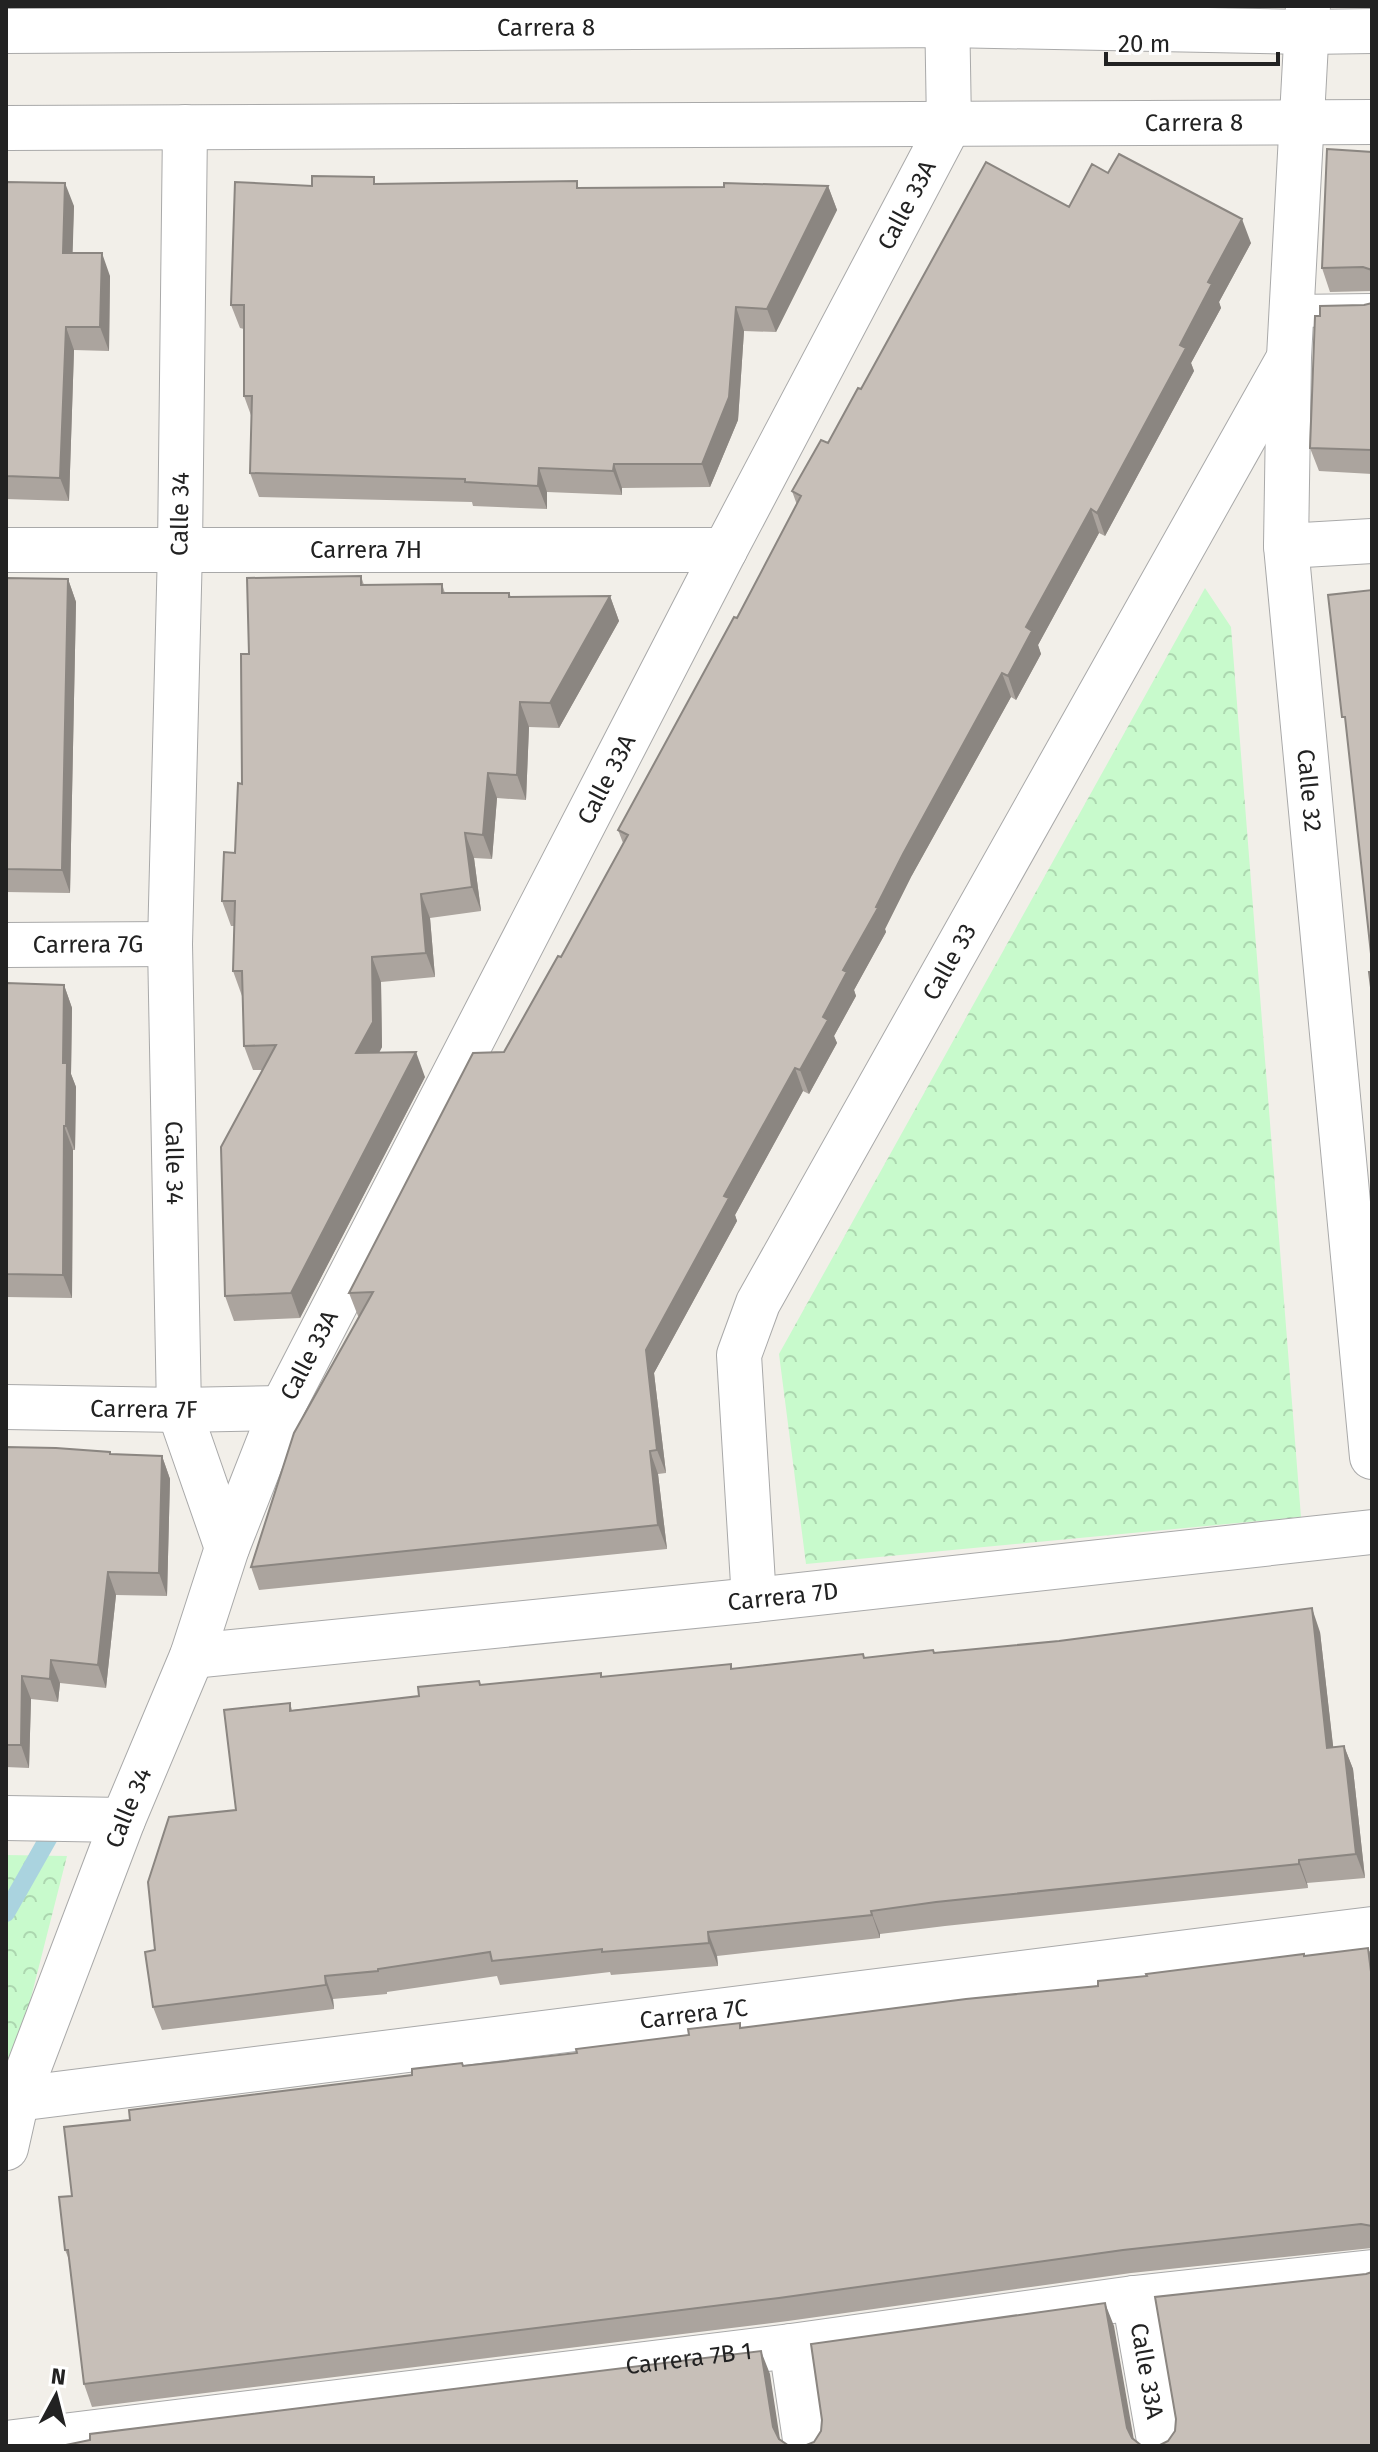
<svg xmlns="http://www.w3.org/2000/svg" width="1378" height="2452" viewBox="0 0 1378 2452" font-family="'Fira Sans',sans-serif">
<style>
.park{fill:url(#park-crowns)}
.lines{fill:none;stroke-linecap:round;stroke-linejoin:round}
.stream{stroke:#aad3df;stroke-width:18}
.service-casing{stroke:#a9a9a9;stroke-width:34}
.minor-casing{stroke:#a9a9a9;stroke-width:46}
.tertiary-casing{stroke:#a9a9a9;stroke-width:46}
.service{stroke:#fff;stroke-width:32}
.minor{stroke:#fff;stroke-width:44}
.tertiary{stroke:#fff;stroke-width:44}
.wall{fill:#aba49e}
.shaded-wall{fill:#8b8681}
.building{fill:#c7bfb8;stroke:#8b8681;stroke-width:2}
.labels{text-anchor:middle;stroke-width:7;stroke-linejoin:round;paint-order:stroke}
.street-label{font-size:24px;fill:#222;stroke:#fff}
</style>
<defs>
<pattern id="park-crowns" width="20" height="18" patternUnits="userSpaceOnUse" patternTransform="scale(2)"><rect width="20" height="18" fill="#c8facc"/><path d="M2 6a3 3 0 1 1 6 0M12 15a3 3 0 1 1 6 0" fill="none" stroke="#acd6af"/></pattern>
</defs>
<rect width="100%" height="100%" fill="#f2efe9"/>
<path class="park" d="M1205,588l26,39 70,890 -495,47 -27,-210z
M6,1855l61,1 -61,240z"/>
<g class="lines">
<path class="stream" d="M6,1913l52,-92"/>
<defs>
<path id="service" d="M1292,311l80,-1"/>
<g id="minor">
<path id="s1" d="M1308,6l-19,351 -3,189 86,911"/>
<path id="s2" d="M185,127l-5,422 -10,395 9,466 48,138"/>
<path d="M1286,546l86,-5"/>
<path id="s3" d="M6,550h719"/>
<path id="s4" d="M6,945l164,-1"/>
<path id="s5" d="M6,1407l173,3 103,-2"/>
<path id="s6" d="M754,1600l-15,-245 19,-52 528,-940"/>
<path id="s7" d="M192,1656l562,-56 618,-68"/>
<path d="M6,1818l117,2"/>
<path id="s8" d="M17,2099l1355,-170"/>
<path id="s9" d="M6,2148l11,-49 106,-279 69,-164 35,-108 55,-140 443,-858 224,-425 -2,-119"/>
<path id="s10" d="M1134,2298l26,148"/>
<path d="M791,2346l15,100"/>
<path id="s11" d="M6,2443l785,-97 343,-48 238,-26"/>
</g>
<g id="tertiary">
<path id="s12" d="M6,31l941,-6 359,7 66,-1"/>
<path id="s13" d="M6,128l1366,-6"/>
</g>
</defs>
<use href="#service" class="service-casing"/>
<use href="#minor" class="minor-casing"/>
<use href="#tertiary" class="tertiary-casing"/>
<use href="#service" class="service"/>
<use href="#minor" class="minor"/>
<use href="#tertiary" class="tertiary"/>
</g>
<path class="wall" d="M1372,152v139l-42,1 -8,-24z
M1108,173l143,70 -32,59 2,6 -30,55 3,8 -89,165 -6,-3 -61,112 3,9 -25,46 -5,-3 -100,180 -26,52 1,3 -32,58 2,6 -22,40 3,7 -28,51 -6,-3 -68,124 2,6 -83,152 12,100 -8,1 9,75 -408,41 -8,-23 108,-251h-1l-9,-23 155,-241 57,-95 62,-114 -5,-13 119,-212 60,-113 -5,-14 36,-48 33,-54z
M6,182l68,24 -2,47 38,23 -1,75 -35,-1 -5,151 -63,-2z
M376,184l204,4 248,-2 9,24 -61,122 -32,-1 -6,89 -28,67 -88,1v7l-75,-3v17l-74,-3 -1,-4 -213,-5 -9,-24 2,-55 -8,-22v-67l-4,-1 -9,-23 81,-119z
M1372,303v171l-53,-3 -9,-23 10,-132z
M361,576l3,9 78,-1 3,9h64l2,4 99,-1 9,25 -60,107 -30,-1 -3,73 -29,-2 -5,61 -18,-1 7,53 -51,7 5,59 -54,5 1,65 -3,6 46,24 -125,241 -66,3 -9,-25 37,-226h-9l-9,-24 -1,-50h-1l-9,-25 1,-45h-3l-9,-25 13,-48 7,-69 7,-130z
M6,578l62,1 8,23 -6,291 -64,-1z
M6,983l58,2 8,23 -1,66 5,13 -1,63h-2l-1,148 -66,-1z
M6,1447l104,5v2l52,2 8,23 -3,117 -51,-1 -10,93 -46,-5 -2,19 -27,-3 -2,69 -23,-1z
M1320,1632l13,115 11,-1 9,23 12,109 -58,5 1,5 -363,38 -65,8v4l-163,18 1,10 -107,9 -1,-3 -110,13 -3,-9 -110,16v2l-54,5 1,10 -172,21 -9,-23 2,-57 81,-140 54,-107 2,7 127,-14 62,-11 120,-12 1,4 131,-8 201,-16z
M1368,1948l4,11v289l-241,25 -343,48 -696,86 -8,-23 -14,-122 -5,-12 7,-54 58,-76 282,-45 51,-9 114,-13 112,-18 51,-12 1,5 357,-42 206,-30z"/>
<path class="shaded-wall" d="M65,183l9,23 -2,70 -9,-23z
M828,186l9,24 -61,122 -9,-23z
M1242,219l9,24 -32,59 2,6 -30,55 3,8 -89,165 -8,-23 83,-168 28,-63z
M102,253l8,23 -1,75 -9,-24z
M736,307l8,24 -6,89 -28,67 -8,-23z
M66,327l8,23 -5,151 -9,-23z
M614,464l8,24v7l-9,-24z
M539,468l8,24v17l-9,-23z
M1091,509l8,24 -61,112 3,9 -25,46 -8,-24 18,-49z
M68,579l8,23 -6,291 -8,-23z
M610,596l9,25 -60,107 -9,-25z
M1002,673l9,24 -100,180 -26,52 1,3 -32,58 2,6 -22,40 3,7 -28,51 -9,-24 43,-100 60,-116z
M520,702l9,25 -3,73 -9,-25z
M488,773l9,25 -5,61 -9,-24z
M465,833l9,25 7,53 -9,-24z
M421,894l9,24 5,59 -9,-24z
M372,957l9,25 1,65 -17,31 -9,-25z
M64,985l8,23 -1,66 5,13 -1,63 -9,-24 -3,-63z
M416,1052l9,25 -125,241 -9,-25z
M795,1068l8,23 -68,124 2,6 -83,152 12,100 -9,-23 -11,-100 78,-154z
M64,1126l9,24 -1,148 -9,-23z
M650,1451l8,23 9,75 -9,-24z
M162,1456l8,23 -3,117 -8,-23z
M108,1572l8,23 -10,93 -8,-23z
M1312,1608l8,24 16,139 -9,-23z
M51,1660l9,23 -2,19 -8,-23z
M22,1676l9,23 -2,69 -8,-23z
M1344,1746l9,23 12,109 -9,-24z
M1299,1860l8,23 1,5 -9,-24z
M871,1911l9,23v4l-8,-23z
M708,1932l9,24 1,10 -9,-23z
M1368,1948l4,11v21z
M325,1976l8,23 1,10 -8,-24z
M1105,2303l9,23 21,120 -8,-18z
M761,2351l9,23 11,72 -8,-19z"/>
<path class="building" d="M1327,149l45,3v118l-9,-3 -41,1z
M1119,154l123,65 -34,63 4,2 -32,61 6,3 -89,165 -6,-4 -65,118 6,4 -24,45 -6,-3 -99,181 -27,53 2,1 -35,62 4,2 -24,45 5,3 -28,50 -5,-2 -71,128 5,2 -83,152 11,100 -7,1 8,74 -407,42 43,-134 79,-141 -24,1 124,-240 31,-1 54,-96 3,1 67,-122 -10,-5 116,-213 3,1 64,-122 -9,-5 29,-51 7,3 30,-55 3,1 125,-227 83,45 23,-43 16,9z
M312,176l62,1v7l203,-3v7l147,-1v-4l104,3 -61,123 -31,-2 -7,90 -27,67h-88l-1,7 -74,-3 -1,18 -73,-4v-3l-215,-6 2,-77h-8v-91h-13l4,-123 77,4z
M6,182l59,1 -2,70h39l-2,74h-34l-6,151 -54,-2z
M1372,303v147l-62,-2 5,-132h5v-10l44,-1z
M361,576v9l81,-1v9h67v4l101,-1 -60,107 -30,-1 -3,73 -29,-2 -5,62 -18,-2 7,54 -51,7 5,59 -54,4 1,65 -17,31 60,-1 -125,241 -66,3 -4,-149 55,-102 -32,1 -2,-75h-9l2,-70h-13l2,-49 11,1 3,-70 4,1 -1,-130h8l-2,-76z
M6,578l62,1 -6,291 -56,-1z
M1372,590v373l-27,-246h-3l-14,-122z
M1369,972h3v23z
M6,983l58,2 -1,78h4l-1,63h-2l-1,149 -57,-1z
M6,1447l50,1 54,4v2l52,2 -3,117 -51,-1 -10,93 -47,-5 -1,19 -28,-3 -1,69h-15z
M1312,1608l15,140 17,-2 12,108 -57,6v4l-363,38 -65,9 1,4 -164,17 1,11 -107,9v-3l-110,12 -2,-9 -112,17v2l-53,5 1,9 -173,22 -8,-55 10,-2 -7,-68 21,-65 67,-7 -12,-100 66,-7v8l129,-15 -1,-9 61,-6 1,4 121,-12v4l130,-13v5l132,-15 1,4 69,-8 1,3 125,-12z
M1368,1948l4,32v246l-11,-2 -238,26 -344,48 -695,86 -16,-134h-3l-6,-53 13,-1 -8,-69 66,-7 -1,-10 283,-35v-6l50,-6 1,3 114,-13 -1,-4 113,-14 -1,-6 52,-6v5l226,-29 132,-13v-5l49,-5 -1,-2 158,-20v2z
M1372,2272v174h-214l10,-5 7,-10 1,-12 -21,-122 211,-23z
M1105,2303l22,125 5,10 10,8h-338l10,-4 7,-11 1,-11 -11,-76z
M761,2351l12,76 6,12 10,7h-728l29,-6v-6z"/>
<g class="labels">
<g class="street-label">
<text dy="8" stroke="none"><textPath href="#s12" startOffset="540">Carrera 8</textPath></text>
<text dy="8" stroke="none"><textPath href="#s13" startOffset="1188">Carrera 8</textPath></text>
<text dy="8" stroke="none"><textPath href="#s9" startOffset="2146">Calle 33A</textPath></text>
<text transform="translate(180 514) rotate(-89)" y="8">Calle 34</text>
<text dy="8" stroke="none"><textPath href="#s3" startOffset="360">Carrera 7H</textPath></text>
<text dy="8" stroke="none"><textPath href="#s9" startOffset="1498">Calle 33A</textPath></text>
<text dy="8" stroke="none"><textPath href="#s1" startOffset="786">Calle 32</textPath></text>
<text dy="8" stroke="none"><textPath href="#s4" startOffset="82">Carrera 7G</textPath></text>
<text dy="8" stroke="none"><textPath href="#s6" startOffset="692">Calle 33</textPath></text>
<text dy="8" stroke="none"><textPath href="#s2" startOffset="1036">Calle 34</textPath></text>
<text dy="8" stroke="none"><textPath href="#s9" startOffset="850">Calle 33A</textPath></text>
<text dy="8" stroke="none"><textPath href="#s5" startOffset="138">Carrera 7F</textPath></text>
<text dy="8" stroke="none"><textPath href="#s7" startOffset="594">Carrera 7D</textPath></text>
<text dy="8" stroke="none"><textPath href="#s9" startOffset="362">Calle 34</textPath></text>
<text dy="8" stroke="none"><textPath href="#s8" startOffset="682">Carrera 7C</textPath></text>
<text dy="8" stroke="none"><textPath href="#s11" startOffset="688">Carrera 7B 1</textPath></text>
<text dy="8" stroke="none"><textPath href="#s10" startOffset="74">Calle 33A</textPath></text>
</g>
</g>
<rect width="1378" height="2452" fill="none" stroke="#222222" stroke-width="16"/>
<g transform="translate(56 2396) rotate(7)" stroke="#ffffff" stroke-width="6" paint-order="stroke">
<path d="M0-6L14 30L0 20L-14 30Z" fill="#222222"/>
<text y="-12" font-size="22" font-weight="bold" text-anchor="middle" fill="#222222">N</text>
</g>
<path d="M1106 52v12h172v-12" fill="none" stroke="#222222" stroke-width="4"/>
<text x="1118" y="52" font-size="24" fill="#222222" stroke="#ffffff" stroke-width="6" paint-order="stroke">20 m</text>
</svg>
